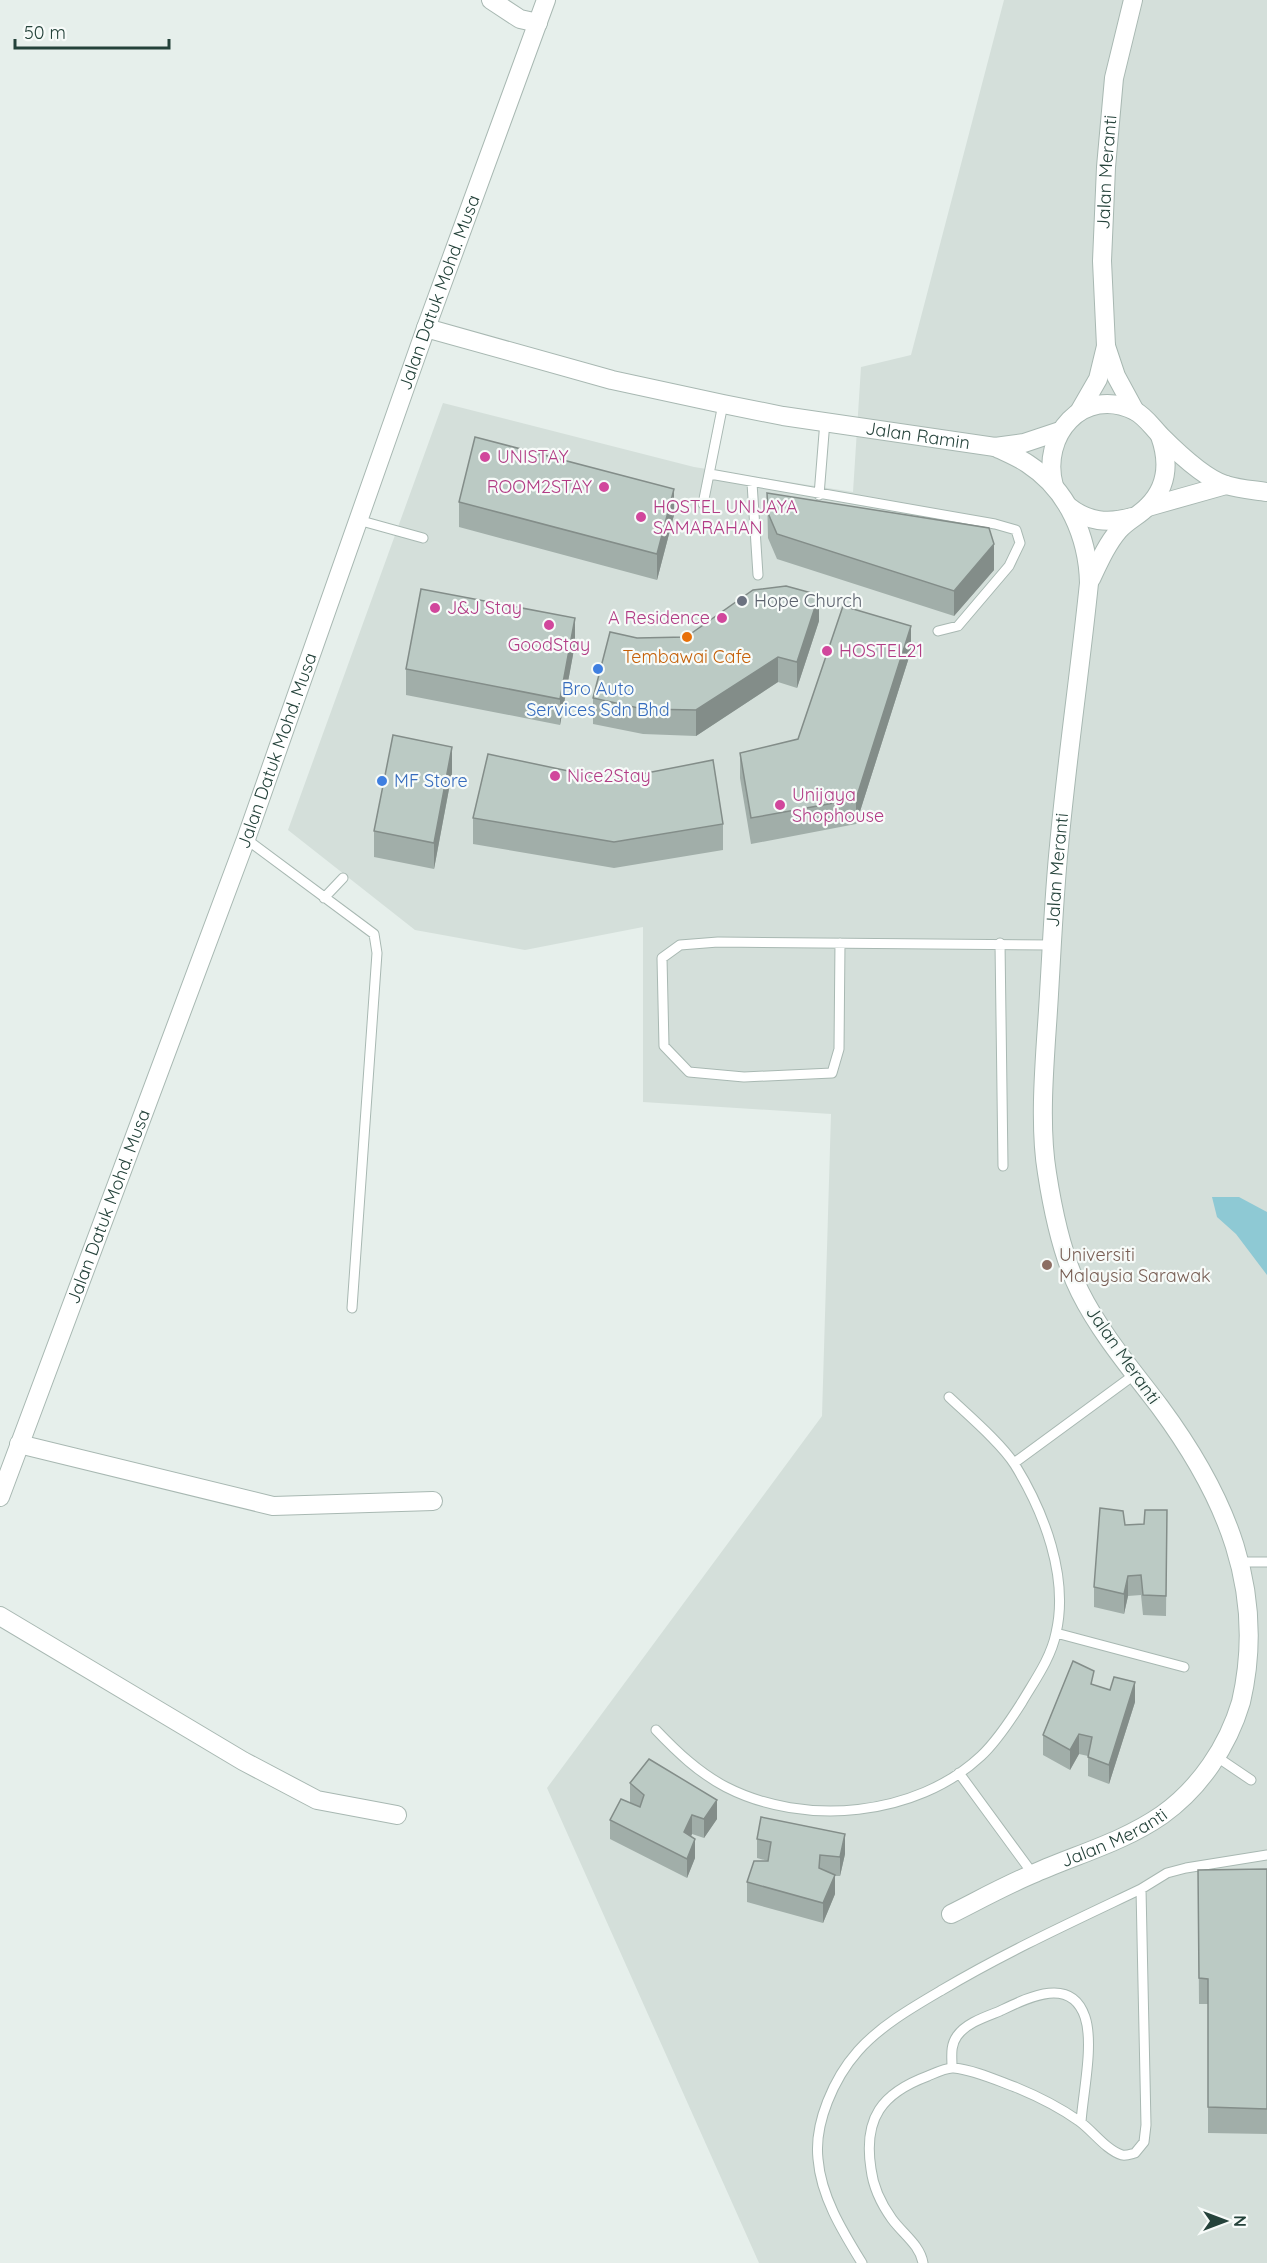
<svg xmlns="http://www.w3.org/2000/svg" width="1267" height="2263" viewBox="0 0 1267 2263" font-family="Quicksand,sans-serif">
<style>
.built{fill:#d4dfda}
.water{fill:#8ec9d4}
.lines{fill:none;stroke-linecap:round;stroke-linejoin:round}
.service-casing{stroke:#a8b8b2;stroke-width:11}
.minor-casing{stroke:#a8b8b2;stroke-width:20}
.tertiary-casing{stroke:#a8b8b2;stroke-width:20}
.service{stroke:#fff;stroke-width:9}
.minor{stroke:#fff;stroke-width:18}
.tertiary{stroke:#fff;stroke-width:18}
.wall{fill:#a1aea9}
.shaded-wall{fill:#838d89}
.building{fill:#bbcac4;stroke:#838d89;stroke-width:1.5}
.hotel-dot{fill:#d1479c;stroke:#f7fbf9;stroke-width:2}
.worship-dot{fill:#6b7280;stroke:#f7fbf9;stroke-width:2}
.food-dot{fill:#e8710a;stroke:#f7fbf9;stroke-width:2}
.shop-dot{fill:#3f7fe0;stroke:#f7fbf9;stroke-width:2}
.education-dot{fill:#8d6e63;stroke:#f7fbf9;stroke-width:2}
.labels{text-anchor:middle;stroke-width:4.5;stroke-linejoin:round;paint-order:stroke}
.street-label{font-size:18px;fill:#24423a;stroke:#f7fbf9}
.hotel-label{font-size:18px;fill:#b23c85;stroke:#f7fbf9;text-anchor:start}
.worship-label{font-size:18px;fill:#5b616d;stroke:#f7fbf9;text-anchor:start}
.food-label{font-size:18px;fill:#c56008;stroke:#f7fbf9}
.shop-label{font-size:18px;fill:#366cbe;stroke:#f7fbf9}
.education-label{font-size:18px;fill:#785e54;stroke:#f7fbf9;text-anchor:start}
</style>
<rect width="100%" height="100%" fill="#e6efeb"/>
<path class="built" d="M1004,0h263v2263h-508l-212,-475 275,-372 9,-302 -188,-12v-175l-118,23 -110,-20 -127,-100 155,-427 251,64 159,25 8,-125 50,-12z"/>
<path class="water" d="M1212,1197h27l28,15v63l-31,-41 -19,-17z"/>
<g class="lines">
<defs>
<path id="service" d="M710,474l285,50 21,6 4,13 -11,23 -51,60 -20,5
M752,483l6,92
M819,495l6,-74
M703,504l20,-100
M358,520l65,18
M246,839l128,95 3,19 -25,355
M324,898l19,-20
M840,943l-1,106 -7,24 -88,4 -55,-5 -25,-26 -2,-88 18,-13 38,-3 334,3
M1000,943l3,223
M1014,1463l120,-88
M1244,1562h23
M1056,1633l128,34
M656,1730c21,22 43,43 70,57 78,40 190,30 255,-31 16,-15 29,-35 41,-54 13,-22 29,-44 34,-69 13,-56 -12,-121 -41,-168 -13,-21 -47,-50 -66,-68
M1217,1757l34,23
M959,1773l74,101
M952,2067c0,-11 -2,-21 5,-31 9,-13 28,-19 43,-25 27,-13 71,-36 85,6 9,27 -2,76 -4,105
M862,2263c-19,-31 -41,-66 -44,-104 -4,-36 16,-81 40,-108 22,-25 55,-44 84,-61 64,-38 132,-69 199,-101
M923,2263c-3,-18 -20,-29 -31,-44 -10,-14 -19,-33 -21,-50 -8,-51 11,-76 57,-93 7,-3 19,-9 26,-8 20,2 42,12 61,19 22,9 44,20 64,34 14,10 27,29 43,34 4,1 9,-1 13,-2l9,-11 2,-17 -5,-236 26,-16 19,-5 81,-13"/>
<g id="minor">
<path d="M491,0l29,19 18,4"/>
<path id="s1" d="M426,328l186,52 111,24 60,12 212,31 29,-4 36,-12"/>
<path d="M1106,346l10,30 19,35"/>
<path id="s2" d="M1079,412l19,-33 8,-33 -4,-85 4,-94 8,-89 19,-78"/>
<path d="M1054,486c-14,-50 29,-101 81,-75 11,6 17,16 26,25 16,16 45,43 65,49 13,4 28,5 41,7"/>
<path d="M1068,506c20,16 40,18 64,11"/>
<path d="M1148,507l78,-22"/>
<path d="M1091,579c8,-17 16,-35 28,-49 9,-10 21,-15 29,-24 20,-20 21,-45 12,-70"/>
<path d="M19,1444l254,62 160,-5"/>
<path d="M0,1616l243,145 74,39 80,15"/>
<path id="s3" d="M951,1914c28,-14 55,-29 84,-41 43,-19 88,-31 127,-58 38,-27 66,-69 79,-113 26,-112 -16,-207 -81,-295 -28,-37 -59,-73 -80,-115 -18,-36 -27,-80 -33,-119 -9,-54 -1,-124 2,-179 3,-49 5,-99 10,-148 8,-88 21,-175 30,-263 -1,-46 -21,-93 -61,-119 -10,-7 -23,-12 -33,-17"/>
</g>
<g id="tertiary">
<path id="s4" d="M0,1497l246,-658 180,-511 120,-328"/>
</g>
</defs>
<use href="#service" class="service-casing"/>
<use href="#minor" class="minor-casing"/>
<use href="#tertiary" class="tertiary-casing"/>
<use href="#service" class="service"/>
<use href="#minor" class="minor"/>
<use href="#tertiary" class="tertiary"/>
</g>
<path class="wall" d="M767,493l227,77 -40,46 -177,-57 -9,-21z
M459,502l215,13 -17,65 -198,-53z
M819,621l-22,67 -19,-6 -82,54 -53,-2 -50,-10v-26l44,-60 49,-1z
M575,644l-15,81 -154,-30v-26z
M911,651l-55,173 -105,20 -11,-66v-25l58,-14z
M452,773l-18,96 -60,-12v-26z
M473,818l250,6v26l-109,18 -141,-24z
M1167,1510l-1,106 -23,-1 -2,-20 -13,1 -4,18 -30,-7v-20l31,-62 19,-1z
M1094,1685l41,17 -26,82 -21,-8v-20l-9,-2 -9,16 -27,-15v-20z
M630,1783l87,36 -13,19 -12,-4 -1,2 4,22 -8,20 -77,-39v-19l20,-17z
M757,1839l88,15 -5,22h-5v18l-12,29 -76,-21v-20l21,-21 -11,-3z
M1267,1869v265l-59,-1v-129h-9l-1,-134z"/>
<path class="shaded-wall" d="M674,489v26l-17,65v-26z
M994,544v26l-40,46v-25z
M819,595v26l-22,67v-26z
M575,618v26l-15,81v-26z
M911,626v25l-55,173v-25z
M778,657v25l-82,54v-26z
M452,747v26l-18,96v-26z
M1128,1576v20l-4,18v-20z
M1135,1682v20l-26,82v-19z
M1079,1734v20l-9,16v-20z
M717,1800v19l-13,19v-19z
M692,1815v19l-8,18v-20z
M845,1834v20l-5,22v-19z
M695,1839v19l-8,20v-19z
M835,1875v19l-12,29v-20z"/>
<path class="building" d="M475,437l199,52 -17,65 -198,-52z
M767,493l222,35 5,16 -40,47 -177,-57 -9,-21z
M786,586l33,9 -22,67 -19,-5 -82,53 -53,-1 -50,-11 17,-66 27,6 49,-1 67,-47z
M421,589l154,29 -15,81 -154,-30z
M843,606l68,20 -55,173 -105,19 -11,-65 58,-14z
M393,735l59,12 -18,96 -60,-12z
M488,754l123,26 102,-20 10,64 -109,18 -141,-24z
M1100,1508l23,3 2,14 19,-1 1,-14h22l-1,86 -23,-1 -2,-20 -13,1 -4,18 -30,-7z
M1073,1661l21,10 -3,13 19,6 4,-13 21,5 -26,83 -21,-8 4,-20 -13,-3 -9,16 -27,-15z
M649,1759l68,41 -13,19 -12,-4 -8,17 11,7 -8,20 -77,-39 11,-21 19,8 4,-12 -14,-12z
M761,1817l84,17 -5,23 -20,-2 -1,13 16,7 -12,28 -76,-21 7,-21h14l3,-19 -14,-3z
M1267,1869v240l-59,-2v-128l-9,-1 -1,-108z"/>
<g class="hotel-dot">
<circle cx="485" cy="457" r="6"/>
<circle cx="604" cy="487" r="6"/>
<circle cx="641" cy="517" r="6"/>
<circle cx="435" cy="608" r="6"/>
<circle cx="722" cy="618" r="6"/>
<circle cx="549" cy="625" r="6"/>
<circle cx="827" cy="651" r="6"/>
<circle cx="555" cy="776" r="6"/>
<circle cx="780" cy="805" r="6"/>
</g>
<circle class="worship-dot" cx="742" cy="601" r="6"/>
<circle class="food-dot" cx="687" cy="637" r="6"/>
<g class="shop-dot">
<circle cx="598" cy="669" r="6"/>
<circle cx="382" cy="781" r="6"/>
</g>
<circle class="education-dot" cx="1047" cy="1265" r="6"/>
<g class="labels">
<g class="street-label">
<text dy="6" stroke="none"><textPath href="#s2" startOffset="246">Jalan Meranti</textPath></text>
<text dy="6" stroke="none"><textPath href="#s4" startOffset="1282">Jalan Datuk Mohd. Musa</textPath></text>
<text dy="6" stroke="none"><textPath href="#s1" startOffset="504">Jalan Ramin</textPath></text>
<text dy="6" stroke="none"><textPath href="#s4" startOffset="796">Jalan Datuk Mohd. Musa</textPath></text>
<text dy="6" stroke="none"><textPath href="#s3" startOffset="1258">Jalan Meranti</textPath></text>
<text dy="6" stroke="none"><textPath href="#s4" startOffset="310">Jalan Datuk Mohd. Musa</textPath></text>
<text transform="translate(1123 1355) rotate(55)" y="6">Jalan Meranti</text>
<text dy="6" stroke="none"><textPath href="#s3" startOffset="180">Jalan Meranti</textPath></text>
</g>
<g class="hotel-label">
<text x="497" y="463">UNISTAY</text>
<text x="592" y="493" text-anchor="end">ROOM2STAY</text>
<text x="653" y="513">HOSTEL UNIJAYA<tspan x="653" dy="21">SAMARAHAN</tspan></text>
<text x="447" y="614">J&amp;J Stay</text>
<text x="710" y="624" text-anchor="end">A Residence</text>
<text x="549" y="651" text-anchor="middle">GoodStay</text>
<text x="839" y="657">HOSTEL21</text>
<text x="567" y="782">Nice2Stay</text>
<text x="792" y="801">Unijaya<tspan x="792" dy="21">Shophouse</tspan></text>
</g>
<g class="worship-label">
<text x="754" y="607">Hope Church</text>
</g>
<g class="food-label">
<text x="687" y="663">Tembawai Cafe</text>
</g>
<g class="shop-label">
<text x="598" y="695">Bro Auto<tspan x="598" dy="21">Services Sdn Bhd</tspan></text>
<text x="394" y="787" text-anchor="start">MF Store</text>
</g>
<g class="education-label">
<text x="1059" y="1261">Universiti<tspan x="1059" dy="21">Malaysia Sarawak</tspan></text>
</g>
</g>
<g transform="translate(1225 2221) rotate(90)" stroke="#f7fbf9" stroke-width="4.5" paint-order="stroke">
<path d="M0-4.5L10 22L0 15L-10 22Z" fill="#24423a"/>
<text y="-9" font-size="16" font-weight="bold" text-anchor="middle" fill="#24423a">N</text>
</g>
<path d="M15 39v9h154v-9" fill="none" stroke="#24423a" stroke-width="3"/>
<text x="24" y="39" font-size="18" fill="#24423a" stroke="#f7fbf9" stroke-width="4.5" paint-order="stroke">50 m</text>
</svg>
